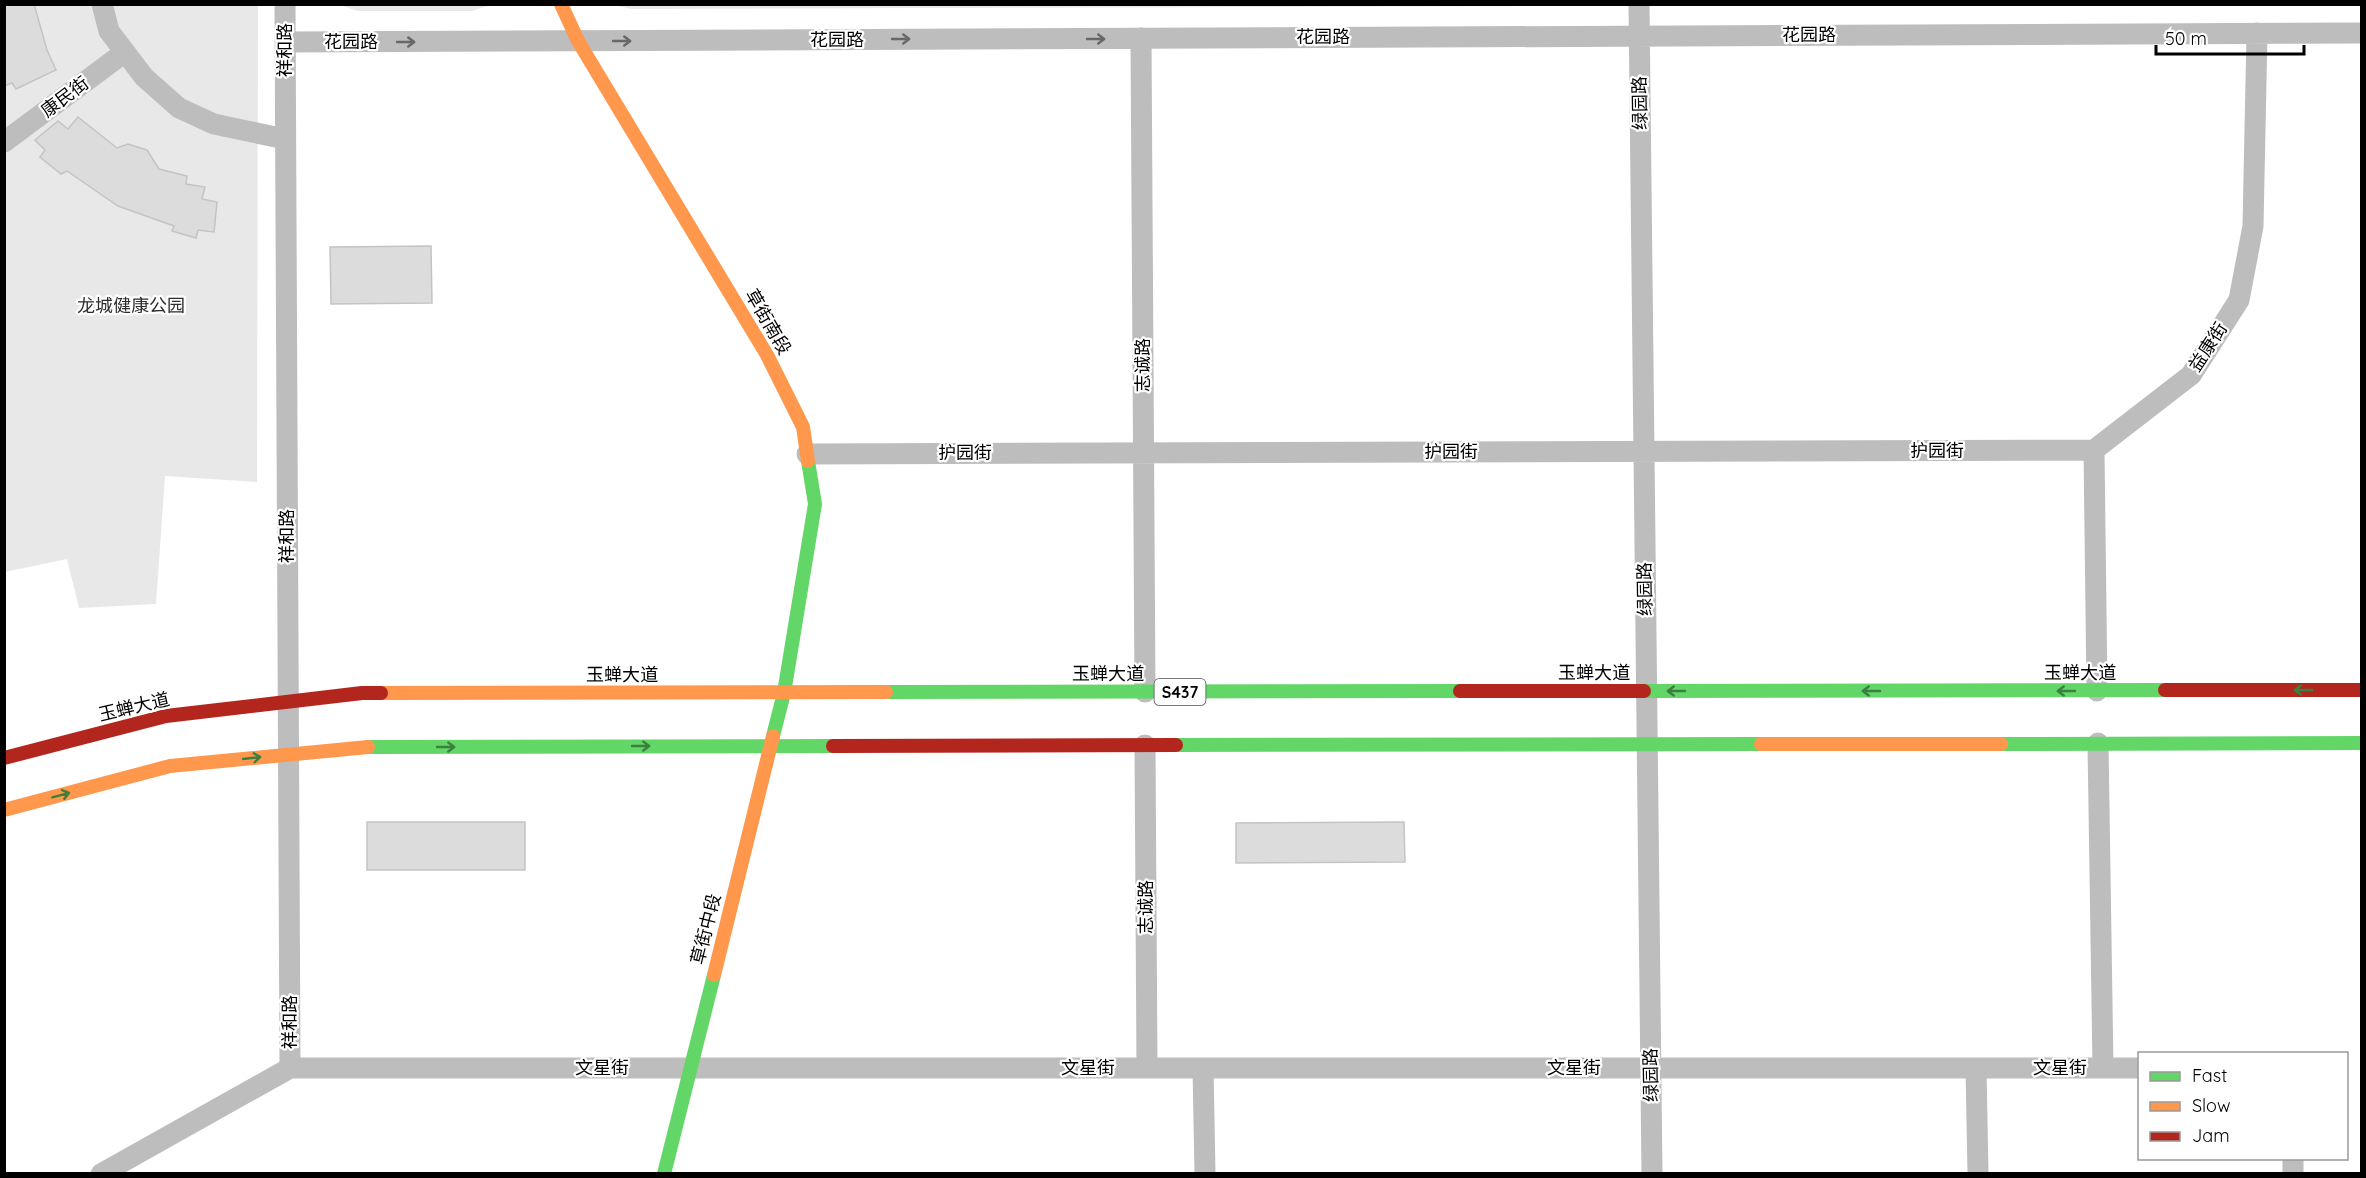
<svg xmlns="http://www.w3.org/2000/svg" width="2366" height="1178" viewBox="0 0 2366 1178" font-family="Quicksand,'Noto Sans SC',sans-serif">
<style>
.green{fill:#e8e8e8}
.building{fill:#dcdcdc;stroke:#c4c4c4;stroke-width:1.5}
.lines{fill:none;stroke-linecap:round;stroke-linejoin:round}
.street{stroke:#bdbdbd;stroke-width:21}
.fast{stroke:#63d668;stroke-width:14}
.slow{stroke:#ff974d;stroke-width:14}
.jam{stroke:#b3261e;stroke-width:14}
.oneway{stroke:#686868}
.oneway2{stroke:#3b803e}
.labels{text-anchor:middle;stroke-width:4.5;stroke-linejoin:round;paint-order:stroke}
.shield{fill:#fff;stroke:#4c4c4c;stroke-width:1.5}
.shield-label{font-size:16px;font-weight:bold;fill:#000}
.street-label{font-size:18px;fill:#000;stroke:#fff}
.park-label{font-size:18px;fill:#2d2d2d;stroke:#fff}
</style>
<rect width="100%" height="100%" fill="#fff"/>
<path class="green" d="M4,5h254l-1,477 -92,-6 -9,128 -77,4 -12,-49 -62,13z
M340,5h150l-18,6h-114z
M615,5v-1l954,1 -8,1 -930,3z"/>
<path class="building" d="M4,4h30l13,46 9,20 -40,19 -4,-6 -8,3z
M78,117l39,31 11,-4 19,6 12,19 28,7 -1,8 19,3 -3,12 15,3 -3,30 -16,-2 -2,8 -24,-7 2,-5 -56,-20 -51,-35 -6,3 -21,-17 5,-7 -10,-10 23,-19 10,8z
M431,246l1,57 -101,1 -1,-57z
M367,822h158v48h-158z
M1404,822l1,40 -169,1v-40z"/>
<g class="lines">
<path class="street" d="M102,4l7,27 35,46 35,31 35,16 71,15
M285,4l5,1064
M1639,4l13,1170
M1141,38l4,654
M285,42l2077,-9
M4,142l121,-90
M807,454l1287,-4
M2097,691l-3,-241 97,-75 48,-75 14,-74 4,-193
M2098,743l5,325
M1145,745l2,323
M1203,1068l2,106
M1976,1068l2,106
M101,1174l189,-106h1850
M2293,1174v-16"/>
<path class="fast" d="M1644,691l521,-1
M886,692l574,-1
M773,736l11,-43 31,-189 -7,-43
M2001,744l361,-1
M1176,745l585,-1
M368,747l465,-1
M664,1174l50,-199"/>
<path class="slow" d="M561,4l17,37 189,314 36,72 5,34
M381,693l505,-1
M1761,744h240
M4,810l166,-44 198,-19
M714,975l59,-239"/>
<path class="jam" d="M2165,690h197
M1460,691h184
M833,746l343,-1
M4,758l162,-42 196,-23h19"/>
</g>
<defs><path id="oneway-shaft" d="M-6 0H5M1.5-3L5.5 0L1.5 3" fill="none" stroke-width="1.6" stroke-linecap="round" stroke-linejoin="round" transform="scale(1.5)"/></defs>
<g class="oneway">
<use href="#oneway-shaft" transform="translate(901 39)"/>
<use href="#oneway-shaft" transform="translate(1096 39)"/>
<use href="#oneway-shaft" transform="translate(622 41)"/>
<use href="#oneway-shaft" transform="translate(406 42)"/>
</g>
<g class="oneway2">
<use href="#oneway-shaft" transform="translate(2303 690) rotate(180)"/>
<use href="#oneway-shaft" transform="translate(1676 691) rotate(180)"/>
<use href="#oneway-shaft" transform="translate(1871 691) rotate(180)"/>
<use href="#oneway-shaft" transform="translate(2066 691) rotate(180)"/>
<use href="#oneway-shaft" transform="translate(641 746)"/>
<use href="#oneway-shaft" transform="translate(446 747)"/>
<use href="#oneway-shaft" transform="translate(252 758) rotate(-6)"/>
<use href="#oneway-shaft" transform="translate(61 795) rotate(-15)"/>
</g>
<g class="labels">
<rect class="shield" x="1154.5" y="679" width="51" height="26" rx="4.5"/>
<g class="shield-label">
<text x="1180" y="698">S437</text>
</g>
<g class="street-label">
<text x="1809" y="41">花园路</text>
<text x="1323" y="43">花园路</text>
<text x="837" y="46">花园路</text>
<text x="351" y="48">花园路</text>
<text transform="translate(285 50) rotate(-90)" y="6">祥和路</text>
<text transform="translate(65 97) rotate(-37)" y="6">康民街</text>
<text transform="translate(1640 103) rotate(-91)" y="6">绿园路</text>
<text transform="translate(768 322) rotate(60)" y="6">草街南段</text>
<text transform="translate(2208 347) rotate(-57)" y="6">益康街</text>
<text transform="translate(1143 365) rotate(-90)" y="6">志诚路</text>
<text x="1937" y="457">护园街</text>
<text x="1451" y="458">护园街</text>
<text x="965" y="459">护园街</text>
<text transform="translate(287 536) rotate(-90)" y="6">祥和路</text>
<text transform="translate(1645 589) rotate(-91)" y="6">绿园路</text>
<text x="1594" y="679">玉蝉大道</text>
<text x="2080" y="679">玉蝉大道</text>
<text x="1108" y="680">玉蝉大道</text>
<text x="622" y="681">玉蝉大道</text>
<text transform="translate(134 707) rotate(-13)" y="6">玉蝉大道</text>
<text transform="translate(1146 907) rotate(-90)" y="6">志诚路</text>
<text transform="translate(706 929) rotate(-76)" y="6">草街中段</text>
<text transform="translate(290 1022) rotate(-90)" y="6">祥和路</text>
<text x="602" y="1074">文星街</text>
<text x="1088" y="1074">文星街</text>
<text x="1574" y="1074">文星街</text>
<text x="2060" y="1074">文星街</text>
<text transform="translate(1651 1075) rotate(-91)" y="6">绿园路</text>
</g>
<g class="park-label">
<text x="131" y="312">龙城健康公园</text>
</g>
</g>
<rect width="2366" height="1178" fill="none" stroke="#000000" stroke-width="12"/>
<rect x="2138" y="1052" width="210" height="108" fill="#ffffff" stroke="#999999" stroke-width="1.5"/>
<rect x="2150" y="1072" width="30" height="9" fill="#63d668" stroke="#999999" stroke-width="1.5"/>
<text x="2192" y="1082" font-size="18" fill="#000000">Fast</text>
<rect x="2150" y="1102" width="30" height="9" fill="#ff974d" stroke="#999999" stroke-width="1.5"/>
<text x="2192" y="1112" font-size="18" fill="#000000">Slow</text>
<rect x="2150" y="1132" width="30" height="9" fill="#b3261e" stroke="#999999" stroke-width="1.5"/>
<text x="2192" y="1142" font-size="18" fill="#000000">Jam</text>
<path d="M2156 45v9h148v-9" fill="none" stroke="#000000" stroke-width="3"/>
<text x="2165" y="45" font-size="18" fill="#000000" stroke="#ffffff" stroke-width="4.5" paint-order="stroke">50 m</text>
</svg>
